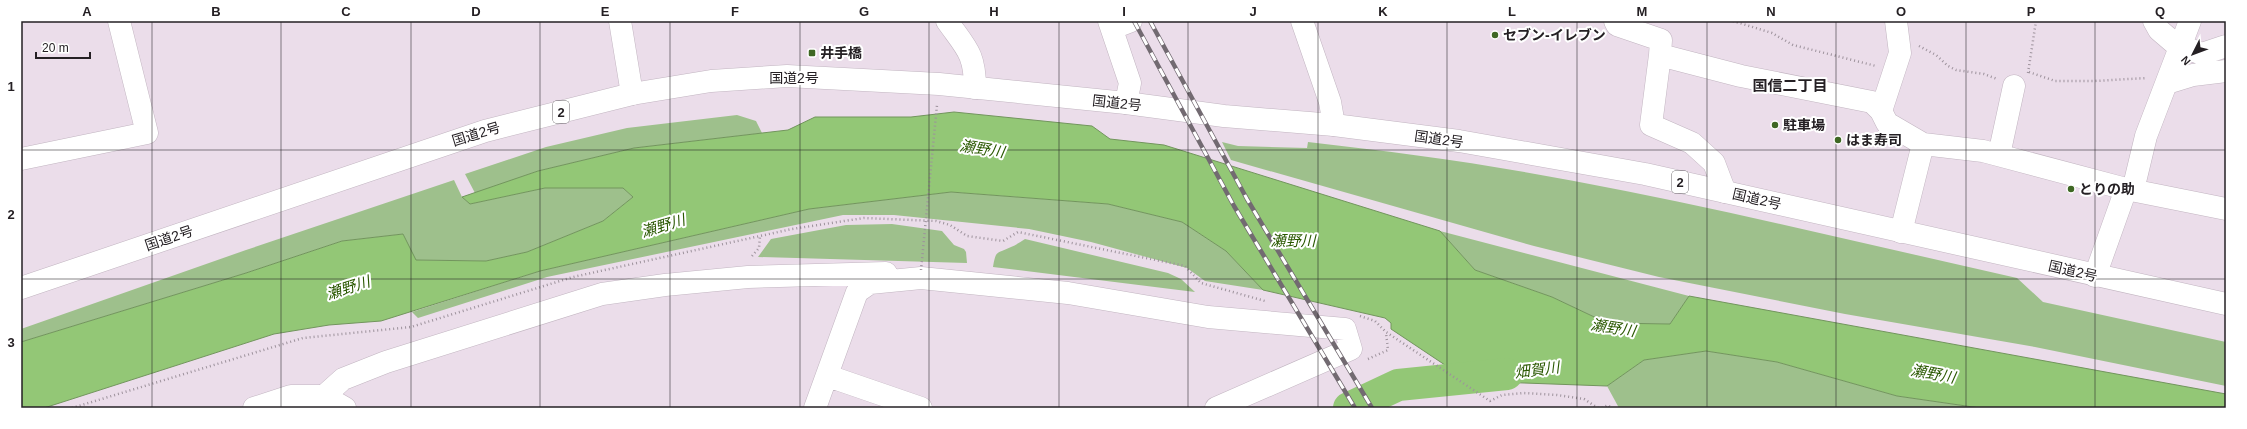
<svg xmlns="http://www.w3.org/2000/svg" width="2247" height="429" viewBox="0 0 2247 429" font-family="Helvetica,'Noto Sans JP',sans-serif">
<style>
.green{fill:#9ec08c}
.water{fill:#93c776;stroke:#72955d}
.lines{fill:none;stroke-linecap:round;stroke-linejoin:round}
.river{stroke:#93c776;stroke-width:32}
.minor-casing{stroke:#c2b5c1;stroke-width:23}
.major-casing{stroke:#c2b5c1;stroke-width:23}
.highway-casing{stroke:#c2b5c1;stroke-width:23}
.path{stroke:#9d929c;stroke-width:2.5;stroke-dasharray:1 3;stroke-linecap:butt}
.minor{stroke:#fff;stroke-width:22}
.major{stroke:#fff;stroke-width:22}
.highway{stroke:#fff;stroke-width:22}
.rail-casing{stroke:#726a71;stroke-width:4.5}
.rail{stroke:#fff;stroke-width:3;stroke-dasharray:9;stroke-linecap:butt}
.path-bridge{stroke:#9d929c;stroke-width:2.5;stroke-dasharray:1 3;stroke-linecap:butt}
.grid{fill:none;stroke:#252024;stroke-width:1;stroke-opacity:0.55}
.poi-dot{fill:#3e6723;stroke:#fff;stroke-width:1.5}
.labels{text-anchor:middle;stroke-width:4;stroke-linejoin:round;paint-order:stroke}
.shield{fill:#fff;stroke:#666366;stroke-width:1}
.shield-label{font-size:13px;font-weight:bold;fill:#252024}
.poi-label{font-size:14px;font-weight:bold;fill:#252024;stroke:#fff;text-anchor:start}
.street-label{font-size:14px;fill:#252024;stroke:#fff}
.neighbourhood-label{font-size:15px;font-weight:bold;fill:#252024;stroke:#fff}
.water-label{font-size:15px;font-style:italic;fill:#2a5800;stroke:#fff}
.neatline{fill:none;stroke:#252024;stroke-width:1.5}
.grid-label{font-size:13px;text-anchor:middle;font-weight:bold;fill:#252024}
</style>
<rect width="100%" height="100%" fill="#ebddea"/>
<path class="green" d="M737,115l19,6 6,12 -128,15 -96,23 -63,22 -10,-19 81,-27 81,-19z
M1222,142l16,4 69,2 1,-6c89,10 178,22 266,39 149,28 296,64 443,97l26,24 183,40v44l-191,-39 -190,-33 -186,-37 -125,-31 -303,-86z
M454,180l8,17 8,7 75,-16h78l10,9 -30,24 -76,31 -41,9 -71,-1 -12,-26 -61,7 -96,32 -225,69v-13l225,-79z
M951,192l157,12 74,18 44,29 37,39 -58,-9 -18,-13 -96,-26 -62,-13 -135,-14h-51l-296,62 -129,41 -6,-6 128,-41 269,-62z
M892,224l50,7 12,14 10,4 2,3 1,11 -209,-6 13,-18 75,-14z
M1440,231l249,65 -19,28 -63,-1 -55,-26 -77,-27z
M1025,239l143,34 13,6 14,13 -202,-25c3,-18 4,-13 18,-20 5,-2 9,-5 14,-8z
M1706,351l71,11 120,34 83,12h-361l-12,-22 37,-26z"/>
<path class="water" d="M954,112l138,14 18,13 54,6 276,86 35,39 77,27 55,26 63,1 19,-28 537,98v14h-246l-83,-12 -120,-34 -71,-11 -62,9 -37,26 -138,-5 -78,-52v-6l-6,-5 -122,-28 -37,-39 -44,-29 -74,-18 -157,-12 -142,17 -269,62 -159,50 -52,4 -55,9 -230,74h-23v-66l225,-69 96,-32 61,-7 13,26 70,1 41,-9 76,-31 30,-24 -10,-9h-78l-75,16 -8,-7 76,-26 96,-23 154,-18 27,-13h96z"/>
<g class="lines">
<path class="river" d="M1349,408l49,-23 109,-11"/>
<defs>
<path id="minor" d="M620,21l12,73
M947,21c19,27 28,32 28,67
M1109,21l21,62 -4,20
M1302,21l28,81 4,23
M1615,21l2,4 44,15 -1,15 81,21 131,26 9,9
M1896,21l4,32 -19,58 6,12 36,21 60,7 143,38 100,20
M2154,21l5,9 21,18
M1113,28l18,-7
M2181,46l21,8 24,-8
M1660,55l-9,70 41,18 22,20 11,29
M2167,83l26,-8 33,-4
M1999,155l15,-69
M21,159l126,-26 -28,-112
M2133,190l13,-54 44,-115
M1901,232l22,-88
M2095,276l31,-87
M828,376l93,32
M324,396l19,-17 43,-17 216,-68 63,-9 83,-8 138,-4
M815,408l42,-116 13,-9 51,-5 147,15 140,24 137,12 6,20 -135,59"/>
<path id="major" d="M254,408l37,-12h33l21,12"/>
<path id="highway" d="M21,288l464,-157 147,-37 79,-13 76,-5 152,8 187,19 98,13 110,9 125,16 186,33 581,130"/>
</defs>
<use href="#minor" class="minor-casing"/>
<use href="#major" class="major-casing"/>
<use href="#highway" class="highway-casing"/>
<path class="path" d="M1733,21l39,12 21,12 83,21
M1919,46l17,9 12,11 8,4 28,4 13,5
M2029,72l26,9h39l53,-3
M2028,73l8,-52
M752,256l7,-8 1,-12
M1360,316l15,5 11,11 104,69 12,-6 21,-2 34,2 27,4 14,9
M1368,359l20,-9 -2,-17
M72,408l231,-70 108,-11 162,-50 219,-48 72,-11 72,3 14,4 17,11 36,5 15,-9 167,34 16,17 64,18
M1602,408l6,-3 3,3"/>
<use href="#minor" class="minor"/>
<use href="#major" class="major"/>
<use href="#highway" class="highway"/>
<defs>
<path id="rail" d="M1134,21l100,185 121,202
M1150,21l97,178 125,209"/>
</defs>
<use href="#rail" class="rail-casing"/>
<use href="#rail" class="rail"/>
<path class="path-bridge" d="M921,270l16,-165"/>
</g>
<path class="grid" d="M152,21v387M281,21v387M411,21v387M540,21v387M670,21v387M800,21v387M929,21v387M1059,21v387M1188,21v387M1318,21v387M1447,21v387M1577,21v387M1707,21v387M1836,21v387M1966,21v387M2095,21v387M21,150h2205M21,279h2205"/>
<g class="poi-dot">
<circle cx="1495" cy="35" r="4"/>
<rect x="808" y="49" width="8" height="8" rx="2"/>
<circle cx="1775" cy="125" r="4"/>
<circle cx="1838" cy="140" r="4"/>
<circle cx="2071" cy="189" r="4"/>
</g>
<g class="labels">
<g class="shield">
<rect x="553" y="101" width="16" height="22" rx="3"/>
<rect x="1672" y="171" width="16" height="22" rx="3"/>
</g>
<g class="shield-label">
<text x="561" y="117">2</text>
<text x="1680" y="187">2</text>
</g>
<g class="poi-label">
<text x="1503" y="40">セブン-イレブン</text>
<text x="820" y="58">井手橋</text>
<text x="1783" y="130">駐車場</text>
<text x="1846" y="145">はま寿司</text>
<text x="2079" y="194">とりの助</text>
</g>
<g class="street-label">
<text x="794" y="83">国道2号</text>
<text transform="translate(1117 103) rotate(6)" y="5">国道2号</text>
<text transform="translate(476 134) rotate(-17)" y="5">国道2号</text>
<text transform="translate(1439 139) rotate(8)" y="5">国道2号</text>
<text transform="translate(1757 199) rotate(13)" y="5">国道2号</text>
<text transform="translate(169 238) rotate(-19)" y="5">国道2号</text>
<text transform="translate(2073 271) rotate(13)" y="5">国道2号</text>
</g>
<g class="neighbourhood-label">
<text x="1790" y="91">国信二丁目</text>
</g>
<g class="water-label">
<text transform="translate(982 149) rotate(9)" y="5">瀬野川</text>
<text transform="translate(663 226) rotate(-17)" y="5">瀬野川</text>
<text x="1293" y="246">瀬野川</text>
<text transform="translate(348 288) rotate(-18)" y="5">瀬野川</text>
<text transform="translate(1613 328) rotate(9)" y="5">瀬野川</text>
<text transform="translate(1537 370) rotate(-7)" y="5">畑賀川</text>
<text transform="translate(1933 374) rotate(10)" y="5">瀬野川</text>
</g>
</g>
<rect width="2247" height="429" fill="none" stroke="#ffffff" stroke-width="44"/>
<g transform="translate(2193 54) rotate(228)" stroke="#ffffff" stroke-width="3" paint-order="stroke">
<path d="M0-3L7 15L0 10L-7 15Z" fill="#252024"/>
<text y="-6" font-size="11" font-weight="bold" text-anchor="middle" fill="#252024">N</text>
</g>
<path d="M36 52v6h54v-6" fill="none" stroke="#252024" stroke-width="2"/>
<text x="42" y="52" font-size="12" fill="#252024" stroke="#ffffff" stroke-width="3" paint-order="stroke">20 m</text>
<rect x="22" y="22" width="2203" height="385" class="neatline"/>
<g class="grid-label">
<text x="87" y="16">A</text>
<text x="216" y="16">B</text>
<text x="346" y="16">C</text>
<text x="476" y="16">D</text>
<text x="605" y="16">E</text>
<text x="735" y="16">F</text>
<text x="864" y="16">G</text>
<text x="994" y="16">H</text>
<text x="1124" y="16">I</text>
<text x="1253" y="16">J</text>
<text x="1383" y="16">K</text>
<text x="1512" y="16">L</text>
<text x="1642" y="16">M</text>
<text x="1771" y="16">N</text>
<text x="1901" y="16">O</text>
<text x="2031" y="16">P</text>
<text x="2160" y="16">Q</text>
<text x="11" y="91">1</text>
<text x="11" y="219">2</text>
<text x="11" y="347">3</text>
</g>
</svg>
